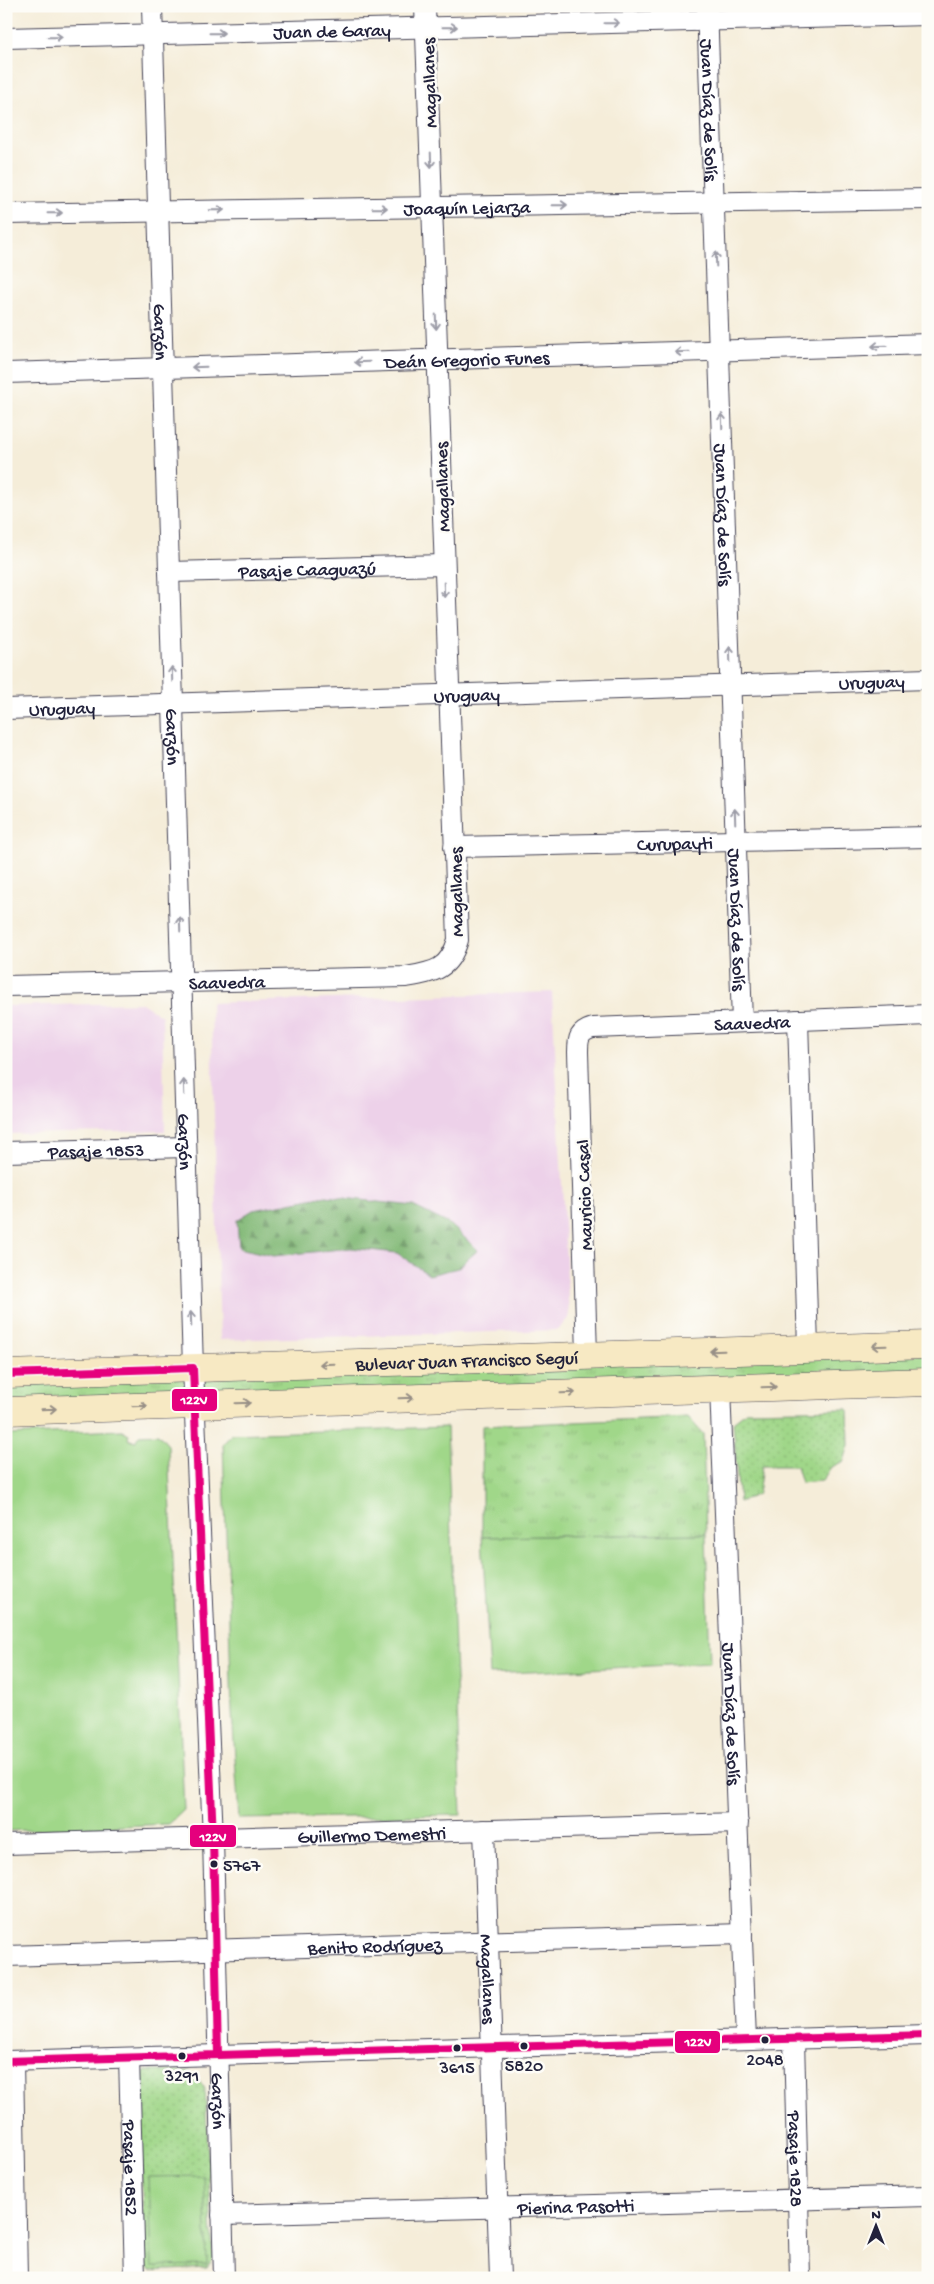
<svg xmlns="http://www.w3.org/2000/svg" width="934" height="2284" viewBox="0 0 934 2284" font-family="'Gochi Hand',sans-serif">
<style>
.built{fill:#edd1e9}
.grass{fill:url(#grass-tufts);stroke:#617c62}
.forest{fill:url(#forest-firs);stroke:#516d58}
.park{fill:url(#park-dots);stroke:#617c62}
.pitch{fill:#a0d789;stroke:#617c62}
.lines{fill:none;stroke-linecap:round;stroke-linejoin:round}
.street-casing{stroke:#424053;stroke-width:22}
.secondary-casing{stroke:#424053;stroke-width:29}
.street{stroke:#fff;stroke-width:20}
.secondary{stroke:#f7e9c3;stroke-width:28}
.bus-1-casing{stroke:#fdfcf7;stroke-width:11}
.bus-1{stroke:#e5007d;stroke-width:8}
.oneway{stroke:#9c9ca7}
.oneway2{stroke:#978f86}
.bus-dot{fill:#22223b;stroke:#fdfcf7;stroke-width:2}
.labels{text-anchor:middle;stroke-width:5;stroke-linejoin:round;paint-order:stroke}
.bus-label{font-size:18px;fill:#22223b;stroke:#fdfcf7}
.street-label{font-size:19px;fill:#22223b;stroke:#fdfcf7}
.line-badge{stroke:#fdfcf7;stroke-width:2}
.badge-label{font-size:14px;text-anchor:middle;font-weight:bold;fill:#fff}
</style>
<defs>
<pattern id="grass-tufts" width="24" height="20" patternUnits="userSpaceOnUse" patternTransform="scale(1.25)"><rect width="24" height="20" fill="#a0d789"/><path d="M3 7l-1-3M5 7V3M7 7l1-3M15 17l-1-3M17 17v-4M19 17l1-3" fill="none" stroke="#8ab877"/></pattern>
<pattern id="forest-firs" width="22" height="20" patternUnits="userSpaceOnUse" patternTransform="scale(1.25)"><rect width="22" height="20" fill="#80b875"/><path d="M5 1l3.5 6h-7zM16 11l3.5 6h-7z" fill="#689561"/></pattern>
<pattern id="park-dots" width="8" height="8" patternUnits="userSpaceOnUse" patternTransform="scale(1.25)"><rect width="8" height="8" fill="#a0d789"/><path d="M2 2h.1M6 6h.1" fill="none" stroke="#8ab877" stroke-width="1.8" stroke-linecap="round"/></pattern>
</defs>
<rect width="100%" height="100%" fill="#fdfcf7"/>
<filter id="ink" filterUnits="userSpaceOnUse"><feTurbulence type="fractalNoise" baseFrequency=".02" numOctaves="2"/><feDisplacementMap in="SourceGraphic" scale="10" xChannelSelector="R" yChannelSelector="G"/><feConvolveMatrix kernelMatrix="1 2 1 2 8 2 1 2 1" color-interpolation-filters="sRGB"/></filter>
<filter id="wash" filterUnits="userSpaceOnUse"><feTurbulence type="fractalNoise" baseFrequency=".0096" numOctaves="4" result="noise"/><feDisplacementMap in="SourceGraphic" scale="20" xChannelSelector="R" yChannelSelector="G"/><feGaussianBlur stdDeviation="1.12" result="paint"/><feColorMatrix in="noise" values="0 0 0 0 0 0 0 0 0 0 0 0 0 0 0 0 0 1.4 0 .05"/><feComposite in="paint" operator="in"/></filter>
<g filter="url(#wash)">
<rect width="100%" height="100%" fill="#f5edd9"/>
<path class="built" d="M552,992l17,325 -11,13 -338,10 -9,-337z
M142,1003l20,13 3,115 -159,3v-128z"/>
<path class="grass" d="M928,1345v37l-922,29v-37z
M688,1417l15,17 3,100 -224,3v-111z"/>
<path class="forest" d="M326,1196l87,10 38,19 27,25 -20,18 -29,7 -32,-22 -46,-5 -77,8 -35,-8 -2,-28 16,-10z"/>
<path class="park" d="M848,1409l1,36 -5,16 -13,6 -9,14 -21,2 -5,-17h-34l-4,28 -19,8 -6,-80 14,-11z
M145,2071h44l16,17 8,171 -6,9 -57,3 -6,-9 -5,-183z"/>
<path class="pitch" d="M447,1427l14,388 -222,4 -7,-107 -9,-268 9,-10z
M122,1430l7,4 -1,5 7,3 4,-7 19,-1 10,11 16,365 -15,14 -163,7v-396z
M706,1534l4,129 -220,11 -8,-137z
M204,2176l3,89 -55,1 -3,-89z"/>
</g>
<g filter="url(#ink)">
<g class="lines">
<defs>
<g id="street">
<path id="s1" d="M152,6l41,1362 20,470 11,440"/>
<path id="s2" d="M707,6l35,1016"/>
<path id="s3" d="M6,38l922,-23"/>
<path id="s4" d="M6,214l922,-15"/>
<path id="s5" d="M6,373l922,-29"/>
<path id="s6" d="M169,572l275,-7"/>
<path id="s7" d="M6,709l922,-30"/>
<path id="s8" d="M454,847l474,-10"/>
<path id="s9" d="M6,986l400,-9c28,-5 43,-7 52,-37l-33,-934"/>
<path d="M798,1020l10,328"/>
<path id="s10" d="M6,1152l180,-5"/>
<path id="s11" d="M587,1355l-9,-303c0,-14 1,-20 15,-24l335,-13"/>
<path id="s12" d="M720,1388l26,652"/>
<path id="s13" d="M484,1830l16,448"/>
<path id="s14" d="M6,1844l732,-21"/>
<path id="s15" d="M6,1956l736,-22"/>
<path id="s16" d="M794,2039l6,239"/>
<path id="s17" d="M129,2058l6,220"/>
<path d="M6,2061l922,-26"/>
<path d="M13,2061l4,217"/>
<path id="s18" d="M222,2215l706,-19"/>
</g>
<g id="secondary">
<path id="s19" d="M6,1374l922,-29"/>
<path d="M6,1411l922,-29"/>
</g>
</defs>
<use href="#street" class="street-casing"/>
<use href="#secondary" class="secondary-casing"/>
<use href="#street" class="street"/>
<use href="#secondary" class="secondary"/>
<defs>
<path id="bus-1" d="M6,1374l187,-6 20,470 5,217
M6,2061l922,-26"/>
</defs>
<use href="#bus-1" class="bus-1-casing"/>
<use href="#bus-1" class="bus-1"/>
</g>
<defs><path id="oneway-shaft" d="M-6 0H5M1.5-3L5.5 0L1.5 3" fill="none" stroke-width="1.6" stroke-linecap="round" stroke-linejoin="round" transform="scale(1.25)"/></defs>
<g class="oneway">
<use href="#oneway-shaft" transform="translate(612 23) rotate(-1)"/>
<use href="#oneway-shaft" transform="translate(450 27) rotate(-1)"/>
<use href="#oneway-shaft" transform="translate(217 33) rotate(-1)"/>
<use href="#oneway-shaft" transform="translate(55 37) rotate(-1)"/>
<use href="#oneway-shaft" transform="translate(431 160) rotate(88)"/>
<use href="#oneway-shaft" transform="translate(560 205) rotate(-1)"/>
<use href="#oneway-shaft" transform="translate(380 208) rotate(-1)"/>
<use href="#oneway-shaft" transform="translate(217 210) rotate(-1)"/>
<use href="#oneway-shaft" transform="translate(55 213) rotate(-1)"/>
<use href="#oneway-shaft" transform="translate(716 259) rotate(-92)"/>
<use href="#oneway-shaft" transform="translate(436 322) rotate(88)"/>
<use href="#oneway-shaft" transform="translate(879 346) rotate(178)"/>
<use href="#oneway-shaft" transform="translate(682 352) rotate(178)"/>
<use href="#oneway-shaft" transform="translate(362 362) rotate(178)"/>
<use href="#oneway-shaft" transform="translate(199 367) rotate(178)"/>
<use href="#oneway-shaft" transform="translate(722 421) rotate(-92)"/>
<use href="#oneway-shaft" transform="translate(444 590) rotate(88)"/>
<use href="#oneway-shaft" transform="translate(730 654) rotate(-92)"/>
<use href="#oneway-shaft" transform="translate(172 674) rotate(-92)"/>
<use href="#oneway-shaft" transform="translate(735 816) rotate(-92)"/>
<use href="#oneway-shaft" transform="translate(180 924) rotate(-92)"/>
<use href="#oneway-shaft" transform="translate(184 1087) rotate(-92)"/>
<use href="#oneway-shaft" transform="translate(191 1319) rotate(-92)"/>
</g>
<g class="oneway2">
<use href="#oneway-shaft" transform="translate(879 1346) rotate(178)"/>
<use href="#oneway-shaft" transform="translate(717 1351) rotate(178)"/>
<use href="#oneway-shaft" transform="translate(327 1364) rotate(178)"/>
<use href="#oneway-shaft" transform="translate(769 1387) rotate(-2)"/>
<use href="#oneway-shaft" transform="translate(568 1393) rotate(-2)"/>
<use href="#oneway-shaft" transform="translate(406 1398) rotate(-2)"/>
<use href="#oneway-shaft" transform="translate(243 1403) rotate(-2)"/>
<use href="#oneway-shaft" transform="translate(140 1406) rotate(-2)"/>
<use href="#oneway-shaft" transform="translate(49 1409) rotate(-2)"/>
</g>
</g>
<g class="bus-dot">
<circle cx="214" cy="1864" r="4.5"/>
<circle cx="765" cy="2040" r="4.5"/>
<circle cx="524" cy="2046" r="4.5"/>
<circle cx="457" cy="2048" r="4.5"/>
<circle cx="182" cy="2056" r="4.5"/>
</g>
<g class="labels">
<g class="bus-label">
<text x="223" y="1871" text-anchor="start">5767</text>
<text x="765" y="2065">2048</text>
<text x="524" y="2071">5820</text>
<text x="457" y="2073">3615</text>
<text x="182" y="2081">3291</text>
</g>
<g class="street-label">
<text dy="7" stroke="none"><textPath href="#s3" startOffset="326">Juan de Garay</textPath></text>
<text transform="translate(428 83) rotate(-92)" y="7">Magallanes</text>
<text dy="7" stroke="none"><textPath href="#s2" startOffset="104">Juan Díaz de Solís</textPath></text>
<text dy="7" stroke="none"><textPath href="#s4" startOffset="461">Joaquín Lejarza</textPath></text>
<text dy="7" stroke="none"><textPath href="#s1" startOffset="326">Garzón</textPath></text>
<text dy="7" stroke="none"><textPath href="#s5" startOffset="461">Deán Gregorio Funes</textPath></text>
<text transform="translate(441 487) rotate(-92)" y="7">Magallanes</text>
<text dy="7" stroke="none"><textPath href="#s2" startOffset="509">Juan Díaz de Solís</textPath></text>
<text dy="7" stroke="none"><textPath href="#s6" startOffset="138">Pasaje Caaguazú</textPath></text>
<text dy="7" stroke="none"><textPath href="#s7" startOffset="866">Uruguay</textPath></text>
<text dy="7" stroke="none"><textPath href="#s7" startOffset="461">Uruguay</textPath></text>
<text dy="7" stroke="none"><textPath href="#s7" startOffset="56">Uruguay</textPath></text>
<text dy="7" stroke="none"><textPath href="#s1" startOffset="731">Garzón</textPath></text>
<text dy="7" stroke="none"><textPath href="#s8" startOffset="221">Curupayti</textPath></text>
<text transform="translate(455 892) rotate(-91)" y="7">Magallanes</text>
<text dy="7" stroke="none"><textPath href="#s2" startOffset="914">Juan Díaz de Solís</textPath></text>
<text dy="7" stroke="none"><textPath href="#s9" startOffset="221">Saavedra</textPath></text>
<text dy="7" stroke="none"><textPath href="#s11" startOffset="494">Saavedra</textPath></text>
<text dy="7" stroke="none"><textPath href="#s1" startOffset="1136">Garzón</textPath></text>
<text dy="7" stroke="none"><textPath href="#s10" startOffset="90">Pasaje 1853</textPath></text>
<text transform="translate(583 1195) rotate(-92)" y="7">Mauricio Casal</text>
<text dy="7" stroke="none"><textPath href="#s19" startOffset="461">Bulevar Juan Francisco Seguí</textPath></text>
<text dy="7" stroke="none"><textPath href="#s12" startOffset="326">Juan Díaz de Solís</textPath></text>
<text dy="7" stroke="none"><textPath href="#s14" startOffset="366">Guillermo Demestri</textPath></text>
<text dy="7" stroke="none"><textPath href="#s15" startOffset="369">Benito Rodríguez</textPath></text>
<text dy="7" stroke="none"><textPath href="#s13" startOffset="149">Magallanes</textPath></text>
<text dy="7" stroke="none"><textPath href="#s1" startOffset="2096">Garzón</textPath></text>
<text dy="7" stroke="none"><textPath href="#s16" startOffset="120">Pasaje 1828</textPath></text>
<text dy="7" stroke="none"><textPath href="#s17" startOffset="110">Pasaje 1852</textPath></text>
<text dy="7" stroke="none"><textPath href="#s18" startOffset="354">Pierina Pasotti</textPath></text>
</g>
</g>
<g class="line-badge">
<rect x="171" y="1388" width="47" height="24" rx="5" fill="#e5007d"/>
<rect x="189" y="1824" width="48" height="24" rx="5" fill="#e5007d"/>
<rect x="674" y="2030" width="47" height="24" rx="5" fill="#e5007d"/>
</g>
<g class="badge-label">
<text x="194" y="1404">122V</text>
<text x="213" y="1841">122V</text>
<text x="698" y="2046">122V</text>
</g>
<rect width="934" height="2284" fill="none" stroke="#fdfcf7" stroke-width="25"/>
<g transform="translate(876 2226)" stroke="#fdfcf7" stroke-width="4" paint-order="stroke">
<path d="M0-4L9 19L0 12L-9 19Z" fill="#22223b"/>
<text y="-8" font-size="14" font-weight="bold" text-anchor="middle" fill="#22223b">N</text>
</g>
</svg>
